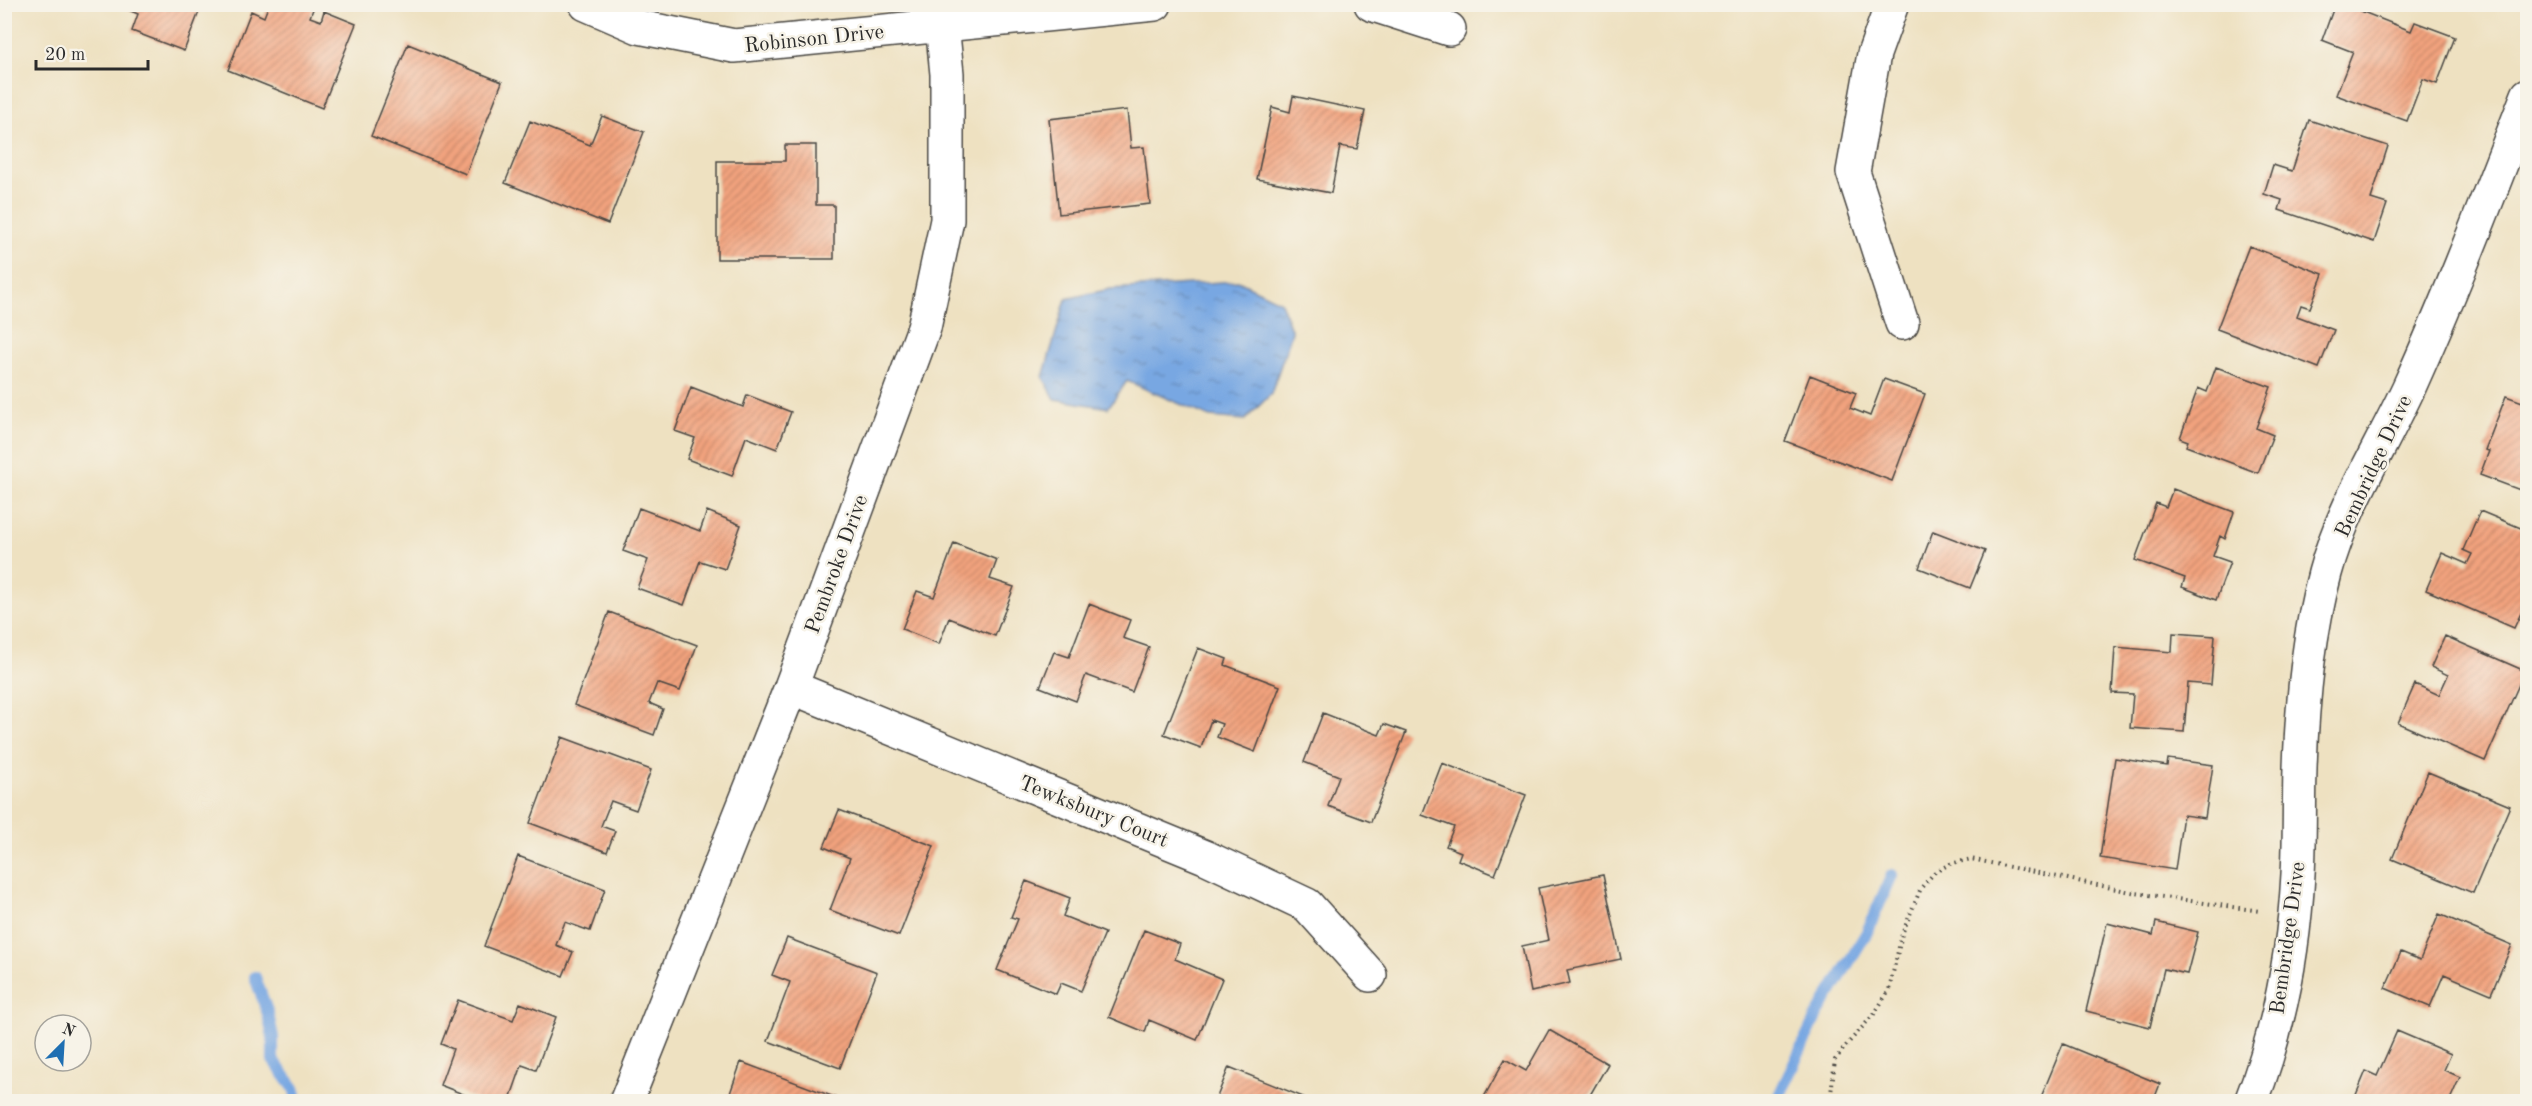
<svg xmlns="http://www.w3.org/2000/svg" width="2532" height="1106" viewBox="0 0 2532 1106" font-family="'Old Standard TT',serif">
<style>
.water{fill:url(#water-ripples);stroke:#526986;stroke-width:1.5}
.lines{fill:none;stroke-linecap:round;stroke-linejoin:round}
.stream{stroke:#78a7e2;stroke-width:12}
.building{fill:url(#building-hatch)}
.street-casing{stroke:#484642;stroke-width:36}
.path{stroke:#484642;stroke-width:4;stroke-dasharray:1.5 4.5;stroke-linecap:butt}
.street{stroke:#fff;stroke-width:33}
.labels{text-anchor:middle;stroke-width:5;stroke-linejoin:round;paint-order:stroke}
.street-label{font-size:21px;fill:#2b2b2b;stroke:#f7f3e8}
</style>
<defs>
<pattern id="water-ripples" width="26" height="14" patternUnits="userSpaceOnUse" patternTransform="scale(1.5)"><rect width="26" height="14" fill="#78a7e2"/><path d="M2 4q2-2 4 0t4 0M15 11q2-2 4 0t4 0" fill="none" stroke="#6388b7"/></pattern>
<pattern id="building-hatch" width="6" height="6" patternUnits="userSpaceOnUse" patternTransform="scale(1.5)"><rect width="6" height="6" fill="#f2a37e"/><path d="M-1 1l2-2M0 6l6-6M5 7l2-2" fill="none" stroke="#c48567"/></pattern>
</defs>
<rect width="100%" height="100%" fill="#f7f3e8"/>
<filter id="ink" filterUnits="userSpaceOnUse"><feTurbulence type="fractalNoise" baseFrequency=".0167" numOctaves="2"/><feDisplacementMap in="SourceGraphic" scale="12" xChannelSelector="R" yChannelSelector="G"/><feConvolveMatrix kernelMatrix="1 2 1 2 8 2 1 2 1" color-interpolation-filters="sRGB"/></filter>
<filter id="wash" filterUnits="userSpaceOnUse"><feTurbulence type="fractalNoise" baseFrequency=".008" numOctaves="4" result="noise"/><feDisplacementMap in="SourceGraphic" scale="24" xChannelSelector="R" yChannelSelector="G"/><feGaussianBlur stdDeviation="1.35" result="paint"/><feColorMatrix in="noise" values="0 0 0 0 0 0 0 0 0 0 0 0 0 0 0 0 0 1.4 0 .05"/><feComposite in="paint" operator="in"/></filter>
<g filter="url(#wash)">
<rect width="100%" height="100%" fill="#eee1c1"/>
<path class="water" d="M1238,281l43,21 11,30 -21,62 -26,26 -35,-3 -83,-36 -19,27 -53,-9 -12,-22 23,-78 44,-10z"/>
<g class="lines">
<path class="stream" d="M255,977l13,37 5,23v23l21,28 4,14
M1776,1102l40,-85 51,-85 25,-57"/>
</g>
<g id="blocks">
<path class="building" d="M114,4h88l-18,47 -52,-20 6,-17z
M269,4h46l-5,13 11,4 3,-10 32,13 -34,84 -94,-38 23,-59 13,6z
M2335,4h8l68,27 4,-9 40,15 -18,47 -14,-5 -16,42 -71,-26 17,-43 -31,-12z
M408,44l94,38 -36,92 -95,-38z
M1293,96l72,15 -8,38 -17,-3 -9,47 -74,-14 15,-72 18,5z
M1127,110l4,38 13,-1 6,57 -91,10 -10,-95z
M602,116l42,16 -36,92 -103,-41 25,-62 60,24z
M2309,120l79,26 -17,53 16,5 -13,38 -95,-32 3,-10 -18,-6 9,-29 19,6z
M785,145h31v60h18v54h-117v-98h68z
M2249,246l74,28 -13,34 -9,-3 -4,11 37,14 -15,38 -102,-39z
M2216,367l55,20 -15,41 17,7 -15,38 -72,-27 2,-5 -8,-3 18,-50 9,4z
M1810,375l46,18 -6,15 20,8 14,-37 41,15 -33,87 -107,-40z
M691,387l52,20 4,-12 44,17 -14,37 -31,-12 -14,39 -45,-17 8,-21 -20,-7z
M2506,396l22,8v89l-48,-18 9,-24 -4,-1z
M2173,489l61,23 -9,27 -5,-3 -7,20 17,6 -14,38 -34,-13 3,-9 -50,-18 21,-57 10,4z
M639,508l61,23 7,-20 34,14 -16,44 -25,-8 -16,44 -47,-17 11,-28 -25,-9z
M2480,511l48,20v67l-14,30 -88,-38 16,-37 25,11 5,-10 -9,-4z
M1933,531l52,20 -15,37 -51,-20z
M954,543l43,17 -7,19 24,8 -19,49 -46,-18 -10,26 -37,-15 15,-38 17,6z
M1089,604l41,16 -7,18 26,9 -17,45 -46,-17 -10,26 -36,-14 14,-35 15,5z
M609,612l88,33 -17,46 -23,-8 -8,20 14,6 -9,26 -80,-30z
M2173,633l42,3 -4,49 -23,-2 -4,49 -54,-4 3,-34 -21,-1 3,-46 57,5z
M2445,636l80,35 -40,90 -87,-38 17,-39 24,11 9,-20 -17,-8z
M1198,648l29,11 -2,6 55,21 -25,66 -38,-15 5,-13 -11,-4 -10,28 -37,-14z
M1323,713l56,22 5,-11 22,8 -35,90 -43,-16 11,-30 -35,-14z
M562,737l89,33 -15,40 -25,-9 -10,25 14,5 -8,21 -77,-29z
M2115,758l52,8 1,-7 45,6 -8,53 -22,-3 -8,55 -75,-12z
M1442,763l84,32 -31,80 -37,-15 3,-8 -15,-6 8,-19 -32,-12z
M2428,772l82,34 -37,87 -81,-34z
M839,810l95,36 -35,90 -69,-26 20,-52 -26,-11z
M518,856l87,33 -15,42 -25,-9 -9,23 17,7 -10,24 -79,-30z
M1603,875l18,84 -54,11 3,13 -39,9 -9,-46 27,-6 -11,-52z
M1026,881l44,17 -7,18 42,17 -24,58 -20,-8 -5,11 -59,-24 21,-51 -7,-2z
M2439,914l73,31 -21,49 -47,-20 -14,33 -45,-19 16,-36 19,8z
M2156,922l42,10 -11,42 -23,-5 -14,58 -64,-16 21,-88 46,12z
M1144,930l36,14 -5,15 47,20 -25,61 -48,-20 -4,12 -36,-15z
M787,938l90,34 -37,96 -72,-27 22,-59 -18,-7z
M458,1000l55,20 7,-17 36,14 -20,53 -14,-5 -13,37h-26l-43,-17 13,-36 -12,-5z
M1549,1030l59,34 -22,38h-94l-8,-5 21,-38 21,12z
M2397,1031l54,23 -7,16 16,7 -11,25h-96l13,-31 11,5z
M2063,1044l97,40 -7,18h-114z
M741,1062l104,39v1h-118z
M1229,1067l84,34v1h-98z"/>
</g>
</g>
<g filter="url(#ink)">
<use href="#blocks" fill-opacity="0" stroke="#484642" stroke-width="1.5"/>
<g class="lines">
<defs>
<path id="street" d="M586,4l53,23 95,19 421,-42
M1371,4l78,25
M1892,4l-18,50 -21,118 49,151
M791,687l414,170 102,48 63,70
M626,1102l165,-415 133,-359 23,-108v-146l-7,-70
M2251,1102c28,-72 43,-152 47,-228 2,-35 1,-71 2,-106 2,-65 8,-132 25,-195 18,-67 56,-125 85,-188 43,-95 80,-193 118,-290"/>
</defs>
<use href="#street" class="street-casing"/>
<path class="path" d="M1830,1102l5,-42 14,-18 26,-29 14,-23 13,-56 19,-46 14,-16 15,-8 21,-5 165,34 124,18"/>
<use href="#street" class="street"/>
</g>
</g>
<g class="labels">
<g class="street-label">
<text transform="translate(814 38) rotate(-6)" y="7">Robinson Drive</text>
<text transform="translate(2373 466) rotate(-65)" y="7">Bembridge Drive</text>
<text transform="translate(836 564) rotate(-70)" y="7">Pembroke Drive</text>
<text transform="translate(1094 811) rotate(22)" y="7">Tewksbury Court</text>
<text transform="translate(2287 938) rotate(-82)" y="7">Bembridge Drive</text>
</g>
</g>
<rect width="2532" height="1106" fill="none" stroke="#f7f3e8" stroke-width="24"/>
<g transform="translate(63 1043) rotate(24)"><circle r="28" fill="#f7f3e8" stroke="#a5a39c" stroke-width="1.5"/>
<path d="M0-4.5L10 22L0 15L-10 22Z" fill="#1f6fb2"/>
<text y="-9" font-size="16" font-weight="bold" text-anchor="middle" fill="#2b2b2b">N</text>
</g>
<path d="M36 60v9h112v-9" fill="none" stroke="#2b2b2b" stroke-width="3"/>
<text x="45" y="60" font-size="18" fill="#2b2b2b" stroke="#f7f3e8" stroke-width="4.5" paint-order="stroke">20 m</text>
</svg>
